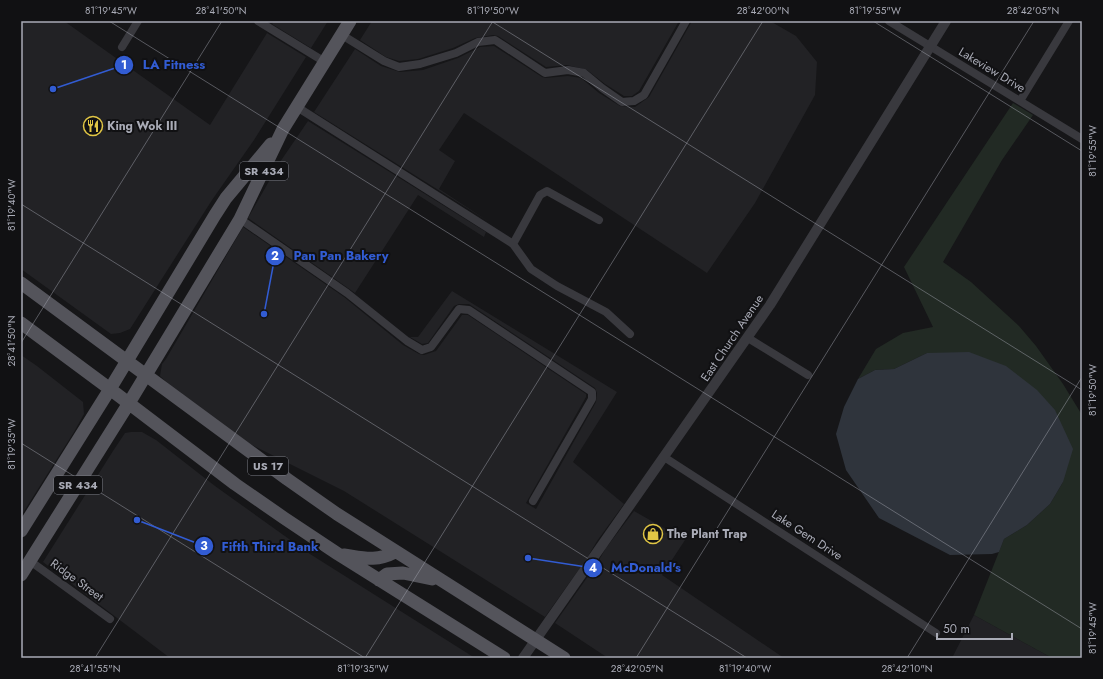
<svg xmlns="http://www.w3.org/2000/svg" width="1103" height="679" viewBox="0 0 1103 679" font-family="Jost,sans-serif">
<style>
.built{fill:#222225}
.green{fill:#222a24}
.water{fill:#2f343c}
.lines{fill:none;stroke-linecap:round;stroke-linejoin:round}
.minor{stroke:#39393e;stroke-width:8}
.tertiary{stroke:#39393e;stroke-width:10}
.primary{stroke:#54545b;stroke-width:13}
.ticks{fill:none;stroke:#a9abb6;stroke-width:1;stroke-opacity:0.45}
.labels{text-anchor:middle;stroke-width:4;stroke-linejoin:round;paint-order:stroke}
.shield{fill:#111113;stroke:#7b7d85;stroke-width:1}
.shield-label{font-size:11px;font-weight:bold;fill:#a9abb6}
.street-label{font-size:12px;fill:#a9abb6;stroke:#111113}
.poi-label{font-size:12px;font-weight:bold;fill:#a9abb6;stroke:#111113;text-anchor:start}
.leader{fill:none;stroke:#325cd3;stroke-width:1.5}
.callout-dot{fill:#325cd3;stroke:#111113;stroke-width:1.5}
.mark-label{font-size:12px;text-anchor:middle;font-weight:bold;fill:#fff}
.callout-label{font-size:13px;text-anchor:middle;font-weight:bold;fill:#325cd3;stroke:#111113;stroke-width:4;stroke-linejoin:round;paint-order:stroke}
.neatline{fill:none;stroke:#a9abb6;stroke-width:1.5}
.ticks-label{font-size:10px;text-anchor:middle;fill:#a9abb6}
</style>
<rect width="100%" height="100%" fill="#161618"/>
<path class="built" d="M21,21h43l146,104 57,-92 39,24 -52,83 -42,60 -82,129 -10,4 -9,1 -90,-65z
M274,21h54l-17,27 -39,-24z
M372,21h307l-40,70 -7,5h-8l-19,-12 -18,-14 -20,-5 -21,2 -48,-31 -5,-1 -18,3 -22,10 -35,11 -19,2 -13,-4 -26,-17z
M692,21h78l26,15 21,26 -2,33 -60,108 -48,70 -243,-160 -25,37 16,11 -16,28 52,34 -177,-111 41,-63 26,17 19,6 23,-2 35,-12 22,-11 14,-1 48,31 4,1 22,-2 13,2 18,15 21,13 15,1 14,-10z
M308,121l178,111 -2,5 -66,-42 -63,98 -107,-75 32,-56z
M243,227l101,70 59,48 16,9 5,1 12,-4 26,-36h6l118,79v3l-60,106 10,6 60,-107 1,-9 -2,-5 -126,-84h-10l-5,2 -26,37 -6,1 -12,-7h8l34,-46 165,101 -44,70 51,42 -27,37 -10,17 -42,59 -201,-126 -104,-52 -62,-46 -18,-17 2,-12 4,-5z
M21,355l16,11 46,36 1,12 -10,18 -53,84z
M131,432h11l14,8 59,46 95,68 165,104h-305l-127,-96 70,-111 12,-18z
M634,511l51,29 -23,35 122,83h-176l-53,-35 41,-58 10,-17z
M974,615l78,43h-100z"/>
<path class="green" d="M1013,103l20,12 -31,45 -59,102 28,20 48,44 17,20 27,38 19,31v243h-30l-78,-43 30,-76 23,-14 23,-21 13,-22 -136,-129 -33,16 -19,1 -17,9 18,-30 27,-16 30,-6 -29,-60z"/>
<path class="water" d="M969,352l37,14 31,24 18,20 18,39 -10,33 -13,22 -23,21 -23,14 -5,13 -7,2 -42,1 -71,-37 -33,-48 -10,-36 8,-27 14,-28 17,-9 19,-1 33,-16z"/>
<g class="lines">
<path class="minor" d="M258,21l67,41
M889,21l193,118
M342,35l42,26 15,6 21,-3 36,-11 22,-11 17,-2 50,33 23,-3 16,3 18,15 20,14 12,-1 10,-6 42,-74
M122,47l16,-26
M1020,101l49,-80
M297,107l216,137 18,25 26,17 49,26 24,22
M240,219l107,74 60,48 15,9 9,-3 28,-38 10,1 123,82v7l-59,102
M513,244l27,-49 7,-4 52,29
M748,338l60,37
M664,457l272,176
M30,561l80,58"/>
<path class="tertiary" d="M523,658l247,-353 176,-284"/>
<path class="primary" d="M21,283l266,196 50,35 227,144
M21,323l89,66 125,95 49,34 54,36 166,104
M21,531l89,-142 105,-174 11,-17 45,-54
M344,555c20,3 32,7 51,-3
M21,575l108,-172 111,-184 43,-90 67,-108
M379,580l8,-6 16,-1 29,6"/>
</g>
<path class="ticks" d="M109,21l973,608M491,21l591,369M873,21l209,130M21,204l726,454M21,343l201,-322M21,443l344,215M95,658l398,-637M365,658l398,-637M636,658l398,-637M907,658l175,-281"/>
<defs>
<symbol id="restaurant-ring" viewBox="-11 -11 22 22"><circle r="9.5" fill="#111113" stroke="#e1c645" stroke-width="1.5"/><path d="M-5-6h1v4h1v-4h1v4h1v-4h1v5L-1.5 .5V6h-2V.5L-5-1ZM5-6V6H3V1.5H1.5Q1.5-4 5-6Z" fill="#e1c645"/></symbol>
<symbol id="shop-ring" viewBox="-11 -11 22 22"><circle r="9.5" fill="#111113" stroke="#e1c645" stroke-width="1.5"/><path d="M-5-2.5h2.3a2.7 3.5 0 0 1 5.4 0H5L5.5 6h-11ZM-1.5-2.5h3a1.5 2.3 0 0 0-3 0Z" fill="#e1c645"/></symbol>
</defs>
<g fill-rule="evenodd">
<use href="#restaurant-ring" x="82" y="115" width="22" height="22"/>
<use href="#shop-ring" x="642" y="523" width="22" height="22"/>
</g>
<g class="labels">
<g class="shield">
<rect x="240" y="162" width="48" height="18" rx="3"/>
<rect x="248" y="457" width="40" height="18" rx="3"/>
<rect x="54" y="476" width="48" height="18" rx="3"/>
</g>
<g class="shield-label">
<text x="264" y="175">SR 434</text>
<text x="268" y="470">US 17</text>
<text x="78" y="489">SR 434</text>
</g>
<g class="street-label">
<text transform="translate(992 70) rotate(31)" y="4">Lakeview Drive</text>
<text transform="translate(732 338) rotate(-56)" y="4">East Church Avenue</text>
<text transform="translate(807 535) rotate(33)" y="4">Lake Gem Drive</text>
<text transform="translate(77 580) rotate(36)" y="4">Ridge Street</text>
</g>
<g class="poi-label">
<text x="107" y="130">King Wok III</text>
<text x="667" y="538">The Plant Trap</text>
</g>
</g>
<path class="leader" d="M53 89L124 65M264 314L275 256M137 520L204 546M528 558L593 568"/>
<g class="callout-dot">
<circle cx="53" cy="89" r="4"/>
<circle cx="264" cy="314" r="4"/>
<circle cx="137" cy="520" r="4"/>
<circle cx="528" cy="558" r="4"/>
<circle cx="124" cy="65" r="10"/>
<circle cx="275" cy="256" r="10"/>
<circle cx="204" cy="546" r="10"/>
<circle cx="593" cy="568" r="10"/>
</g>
<g class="mark-label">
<text x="124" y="69">1</text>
<text x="275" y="260">2</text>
<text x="204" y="550">3</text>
<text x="593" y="572">4</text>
</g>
<g class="callout-label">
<text x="174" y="69">LA Fitness</text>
<text x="341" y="260">Pan Pan Bakery</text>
<text x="270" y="551">Fifth Third Bank</text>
<text x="646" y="572">McDonald's</text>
</g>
<rect width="1103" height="679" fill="none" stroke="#111113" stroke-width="44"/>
<path d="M937 633v6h75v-6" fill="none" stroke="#a9abb6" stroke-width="2"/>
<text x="943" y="633" font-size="12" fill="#a9abb6" stroke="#111113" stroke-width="3" paint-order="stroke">50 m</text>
<rect x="22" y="22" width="1059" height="635" class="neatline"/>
<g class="ticks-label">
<text x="111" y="14">81°19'45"W</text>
<text x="221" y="14">28°41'50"N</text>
<text x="493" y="14">81°19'50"W</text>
<text x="763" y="14">28°42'00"N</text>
<text x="875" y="14">81°19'55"W</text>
<text x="1033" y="14">28°42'05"N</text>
<text transform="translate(1092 151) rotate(-90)" y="4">81°19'55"W</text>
<text transform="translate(11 205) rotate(-90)" y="4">81°19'40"W</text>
<text transform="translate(11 341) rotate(-90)" y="4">28°41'50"N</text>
<text transform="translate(1092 390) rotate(-90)" y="4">81°19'50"W</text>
<text transform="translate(11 444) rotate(-90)" y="4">81°19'35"W</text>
<text transform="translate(1092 628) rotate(-90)" y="4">81°19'45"W</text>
<text x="95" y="672">28°41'55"N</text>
<text x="363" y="672">81°19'35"W</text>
<text x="637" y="672">28°42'05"N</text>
<text x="745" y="672">81°19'40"W</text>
<text x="907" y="672">28°42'10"N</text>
</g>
</svg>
